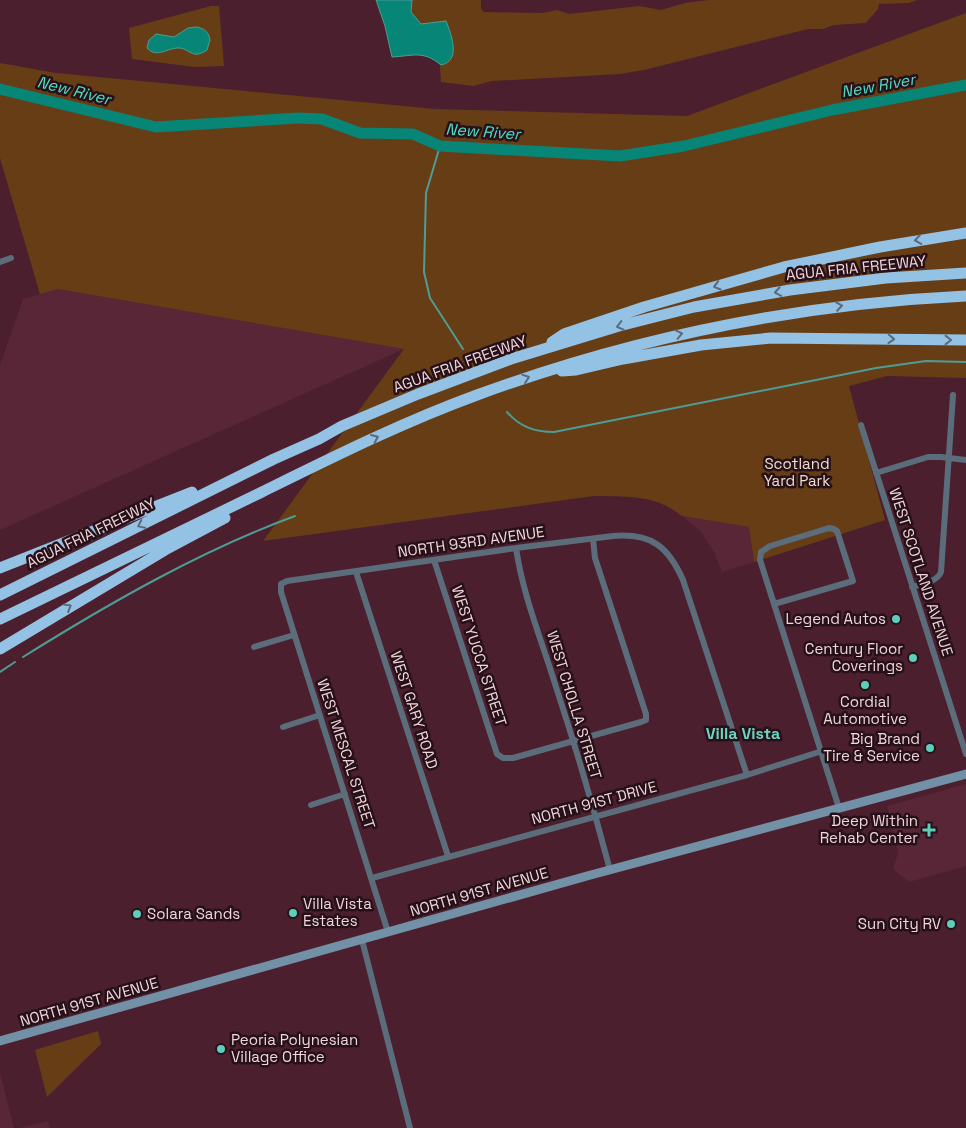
<svg xmlns="http://www.w3.org/2000/svg" width="966" height="1128" viewBox="0 0 966 1128" font-family="'Space Grotesk',sans-serif">
<style>
.built{fill:#592637}
.green{fill:#673d16}
.water{fill:#078576;stroke:#4e9d95}
.lines{fill:none;stroke-linecap:round;stroke-linejoin:round}
.stream{stroke:#4e9d95;stroke-width:2}
.river{stroke:#078576;stroke-width:11}
.street{stroke:#5b6d7b;stroke-width:6}
.secondary{stroke:#7290a6;stroke-width:9}
.highway{stroke:#93c2e4;stroke-width:11}
.oneway{stroke:#5c6a7e}
.poi-dot{fill:#5ccebb;stroke:#251117;stroke-width:2}
.labels{text-anchor:middle;stroke-width:5;stroke-linejoin:round;paint-order:stroke}
.street-label{font-size:15px;fill:#f2d4dc;stroke:#251117}
.park-label{font-size:15px;fill:#f1ddcd;stroke:#251117}
.poi-label{font-size:15px;fill:#f2d4dc;stroke:#251117;text-anchor:end}
.water-label{font-size:16px;font-style:italic;fill:#51dbc5;stroke:#251117}
.neighbourhood-label{font-size:16px;font-weight:bold;fill:#6fd5c3;stroke:#251117}
</style>
<rect width="100%" height="100%" fill="#4b1f2e"/>
<path class="built" d="M58,289l346,60 -404,181v-165l23,-66z
M682,516l67,11 5,35 -32,10 -8,-20 -13,-20z
M966,784v82l-57,16 -16,-13 5,-16 -11,-47z
M0,1072l14,56h-14z
M48,1121l2,7h-30z"/>
<path class="green" d="M376,0h105v9l3,3 59,1 14,-3 12,4 71,-8 21,4 24,-7 24,-3h208l-8,3 -30,1 -1,5 -12,14 -32,2 -11,4h-15l-164,41 -24,4 -128,7 -19,5 -32,-4 -1,-17c-17,-15 -27,-9 -48,-8l-7,-31z
M211,6h8l5,60 -30,1 -62,-8 -3,-31z
M966,13v365l-79,-2 -38,10 36,134 -131,42 -5,-35 -67,-11c-27,-22 -55,-19 -88,-20l-331,45 141,-192 -346,-60 -18,5 -40,-136v-95l56,10 379,36 252,7z
M98,1031l3,13 -54,53 -12,-47z"/>
<path class="water" d="M376,0h36l-1,12 10,12 25,-3c6,15 15,40 -5,44 -18,-15 -28,-9 -49,-8l-7,-31z
M196,27c8,1 13,5 14,13l-3,10c-16,11 -17,-3 -30,-2 -11,1 -21,10 -30,0l2,-8 7,-6 18,3 14,-9z"/>
<g class="lines">
<path class="stream" d="M440,146l-14,47 -2,79 6,26 33,51
M507,412c13,15 28,20 47,20l322,-64 50,-7 40,1
M23,657c85,-53 177,-106 272,-141
M0,672l15,-10"/>
<path class="river" d="M0,89l156,38 142,-9 24,1 38,14 53,1 27,12 180,10 64,-10 148,-36 134,-25"/>
<path class="street" d="M0,262l11,-4
M861,425l105,329
M876,473l52,-16h13l25,3
M516,548c7,48 26,93 40,139 20,61 38,122 54,183
M434,560l63,194 6,4h10l128,-36 5,-2v-6l-51,-156 -2,-19
M356,572l92,284
M912,587c10,-3 25,-5 29,-15l12,-177
M774,604l79,-23 -16,-50 -3,-2 -5,-1 -59,18 -9,6 -1,8 79,248
M254,647l40,-12
M283,727l37,-12
M311,805l34,-11
M372,878l375,-103 75,-24
M388,932l-107,-340v-8l6,-3 229,-33 97,-12c38,-3 55,10 70,44l64,195
M362,940l48,188"/>
<path class="secondary" d="M0,1041l587,-165 379,-102"/>
<path class="highway" d="M552,342l12,-8 80,-27 140,-40 96,-20 86,-14
M562,371l14,-1 47,-11 78,-14 70,-7 195,2
M0,568l192,-76
M0,595l274,-136 45,-20 23,-13 76,-32 93,-35 108,-33 75,-19 96,-17 96,-12 80,-5
M0,619c87,-42 174,-84 260,-126 71,-35 143,-71 217,-98 158,-58 321,-91 489,-99
M0,649l165,-99 60,-32"/>
</g>
<defs><path id="oneway-chevron" d="M-2-3.5L2.5 0L-2 3.5" fill="none" stroke-width="1.6" stroke-linecap="round" stroke-linejoin="round" transform="scale(1.25)"/></defs>
<g class="oneway">
<use href="#oneway-chevron" transform="translate(918 240) rotate(171)"/>
<use href="#oneway-chevron" transform="translate(717 286) rotate(164)"/>
<use href="#oneway-chevron" transform="translate(778 292) rotate(170)"/>
<use href="#oneway-chevron" transform="translate(839 306) rotate(-8)"/>
<use href="#oneway-chevron" transform="translate(620 326) rotate(165)"/>
<use href="#oneway-chevron" transform="translate(679 334) rotate(-13)"/>
<use href="#oneway-chevron" transform="translate(891 339) rotate(2)"/>
<use href="#oneway-chevron" transform="translate(948 340)"/>
<use href="#oneway-chevron" transform="translate(526 378) rotate(-19)"/>
<use href="#oneway-chevron" transform="translate(375 438) rotate(-24)"/>
<use href="#oneway-chevron" transform="translate(141 525) rotate(154)"/>
<use href="#oneway-chevron" transform="translate(68 607) rotate(-31)"/>
</g>
<g class="poi-dot">
<circle cx="896" cy="619" r="5"/>
<circle cx="913" cy="658" r="5"/>
<circle cx="865" cy="685" r="5"/>
<circle cx="930" cy="748" r="5"/>
<path d="M926.5 822.5h5v5h5v5h-5v5h-5v-5h-5v-5h5z"/>
<circle cx="293" cy="913" r="5"/>
<circle cx="137" cy="914" r="5"/>
<circle cx="951" cy="924" r="5"/>
<circle cx="221" cy="1049" r="5"/>
</g>
<g class="labels">
<g class="street-label">
<text transform="translate(856 268) rotate(-6)" y="5">AGUA FRIA FREEWAY</text>
<text transform="translate(460 364) rotate(-20)" y="5">AGUA FRIA FREEWAY</text>
<text transform="translate(91 533) rotate(-26)" y="5">AGUA FRIA FREEWAY</text>
<text transform="translate(471 542) rotate(-8)" y="5">NORTH 93RD AVENUE</text>
<text transform="translate(921 572) rotate(72)" y="5">WEST SCOTLAND AVENUE</text>
<text transform="translate(479 656) rotate(72)" y="5">WEST YUCCA STREET</text>
<text transform="translate(574 705) rotate(73)" y="5">WEST CHOLLA STREET</text>
<text transform="translate(414 710) rotate(72)" y="5">WEST GARY ROAD</text>
<text transform="translate(346 754) rotate(72)" y="5">WEST MESCAL STREET</text>
<text transform="translate(594 803) rotate(-15)" y="5">NORTH 91ST DRIVE</text>
<text transform="translate(479 892) rotate(-16)" y="5">NORTH 91ST AVENUE</text>
<text transform="translate(89 1002) rotate(-16)" y="5">NORTH 91ST AVENUE</text>
</g>
<g class="park-label">
<text x="797" y="469">Scotland<tspan x="797" dy="17">Yard Park</tspan></text>
</g>
<g class="poi-label">
<text x="886" y="624">Legend Autos</text>
<text x="903" y="654">Century Floor<tspan x="903" dy="17">Coverings</tspan></text>
<text x="865" y="707" text-anchor="middle">Cordial<tspan x="865" dy="17">Automotive</tspan></text>
<text x="920" y="744">Big Brand<tspan x="920" dy="17">Tire &amp; Service</tspan></text>
<text x="918" y="826">Deep Within<tspan x="918" dy="17">Rehab Center</tspan></text>
<text x="303" y="909" text-anchor="start">Villa Vista<tspan x="303" dy="17">Estates</tspan></text>
<text x="147" y="919" text-anchor="start">Solara Sands</text>
<text x="941" y="929">Sun City RV</text>
<text x="231" y="1045" text-anchor="start">Peoria Polynesian<tspan x="231" dy="17">Village Office</tspan></text>
</g>
<g class="water-label">
<text transform="translate(878 85) rotate(-10)" y="6">New River</text>
<text transform="translate(74 90) rotate(14)" y="6">New River</text>
<text transform="translate(483 131) rotate(4)" y="6">New River</text>
</g>
<g class="neighbourhood-label">
<text x="743" y="739">Villa Vista</text>
</g>
</g>
</svg>
